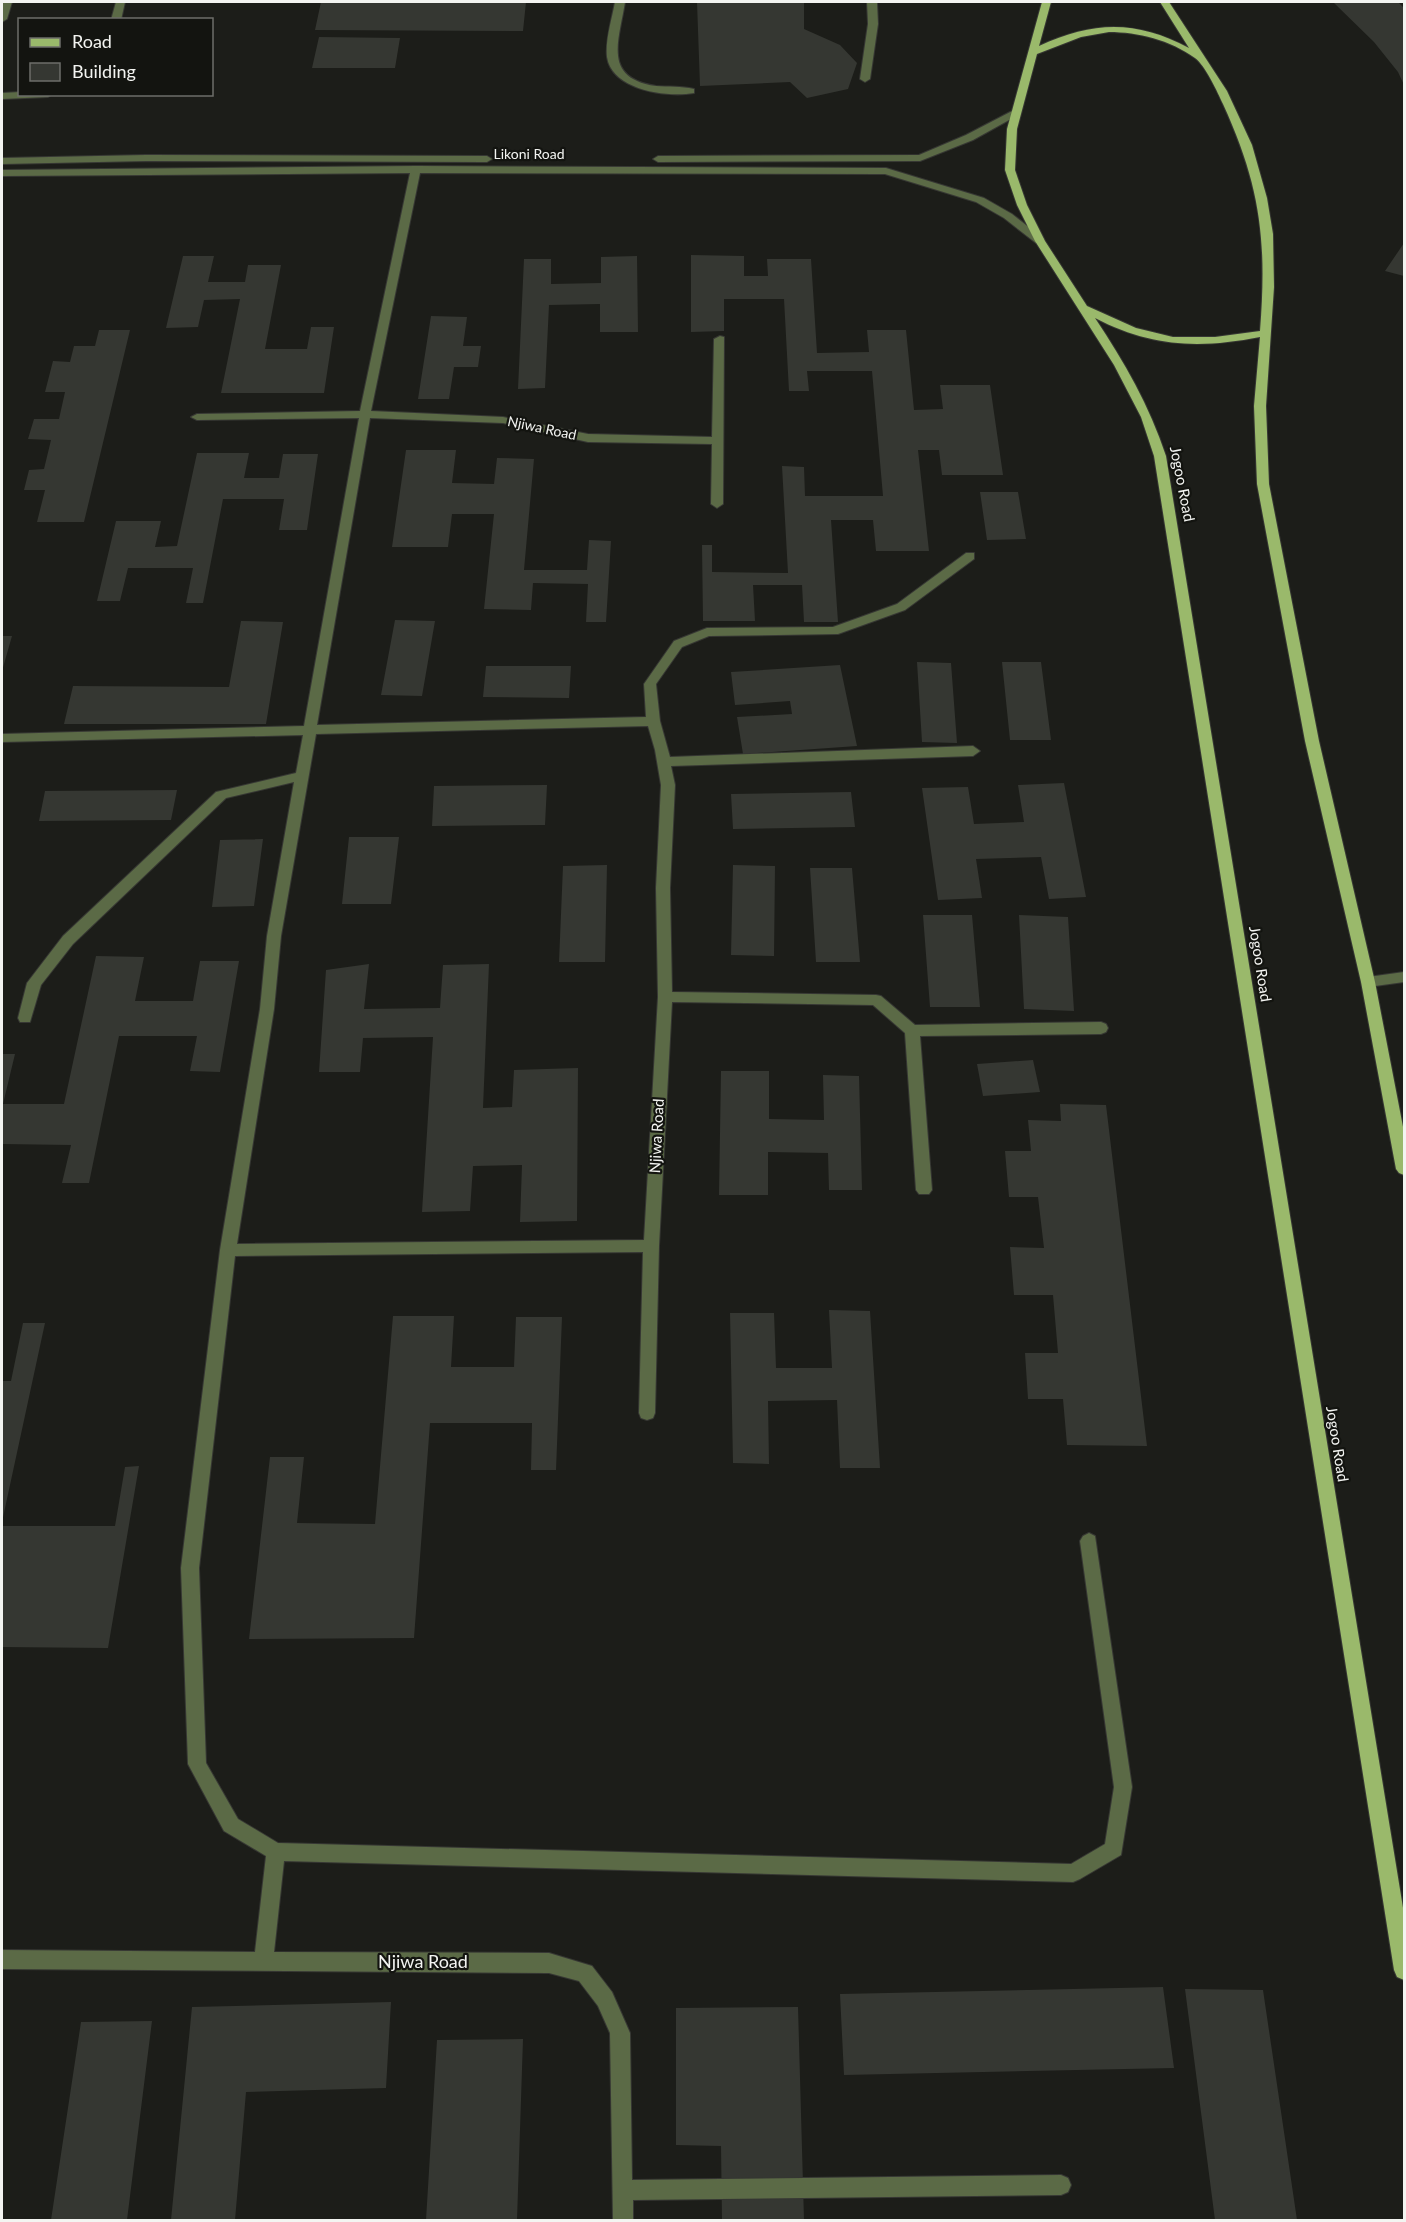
<svg xmlns="http://www.w3.org/2000/svg" width="1406" height="2222" viewBox="0 0 1406 2222" font-family="Lato,sans-serif">
<style>
.building{fill:#353732}
.lines{fill:none;stroke-linecap:round;stroke-linejoin:round}
.minor-casing{stroke:#363733;stroke-width:2}
.major-casing{stroke:#363733;stroke-width:2}
.minor{fill:#5b6a46;fill-rule:evenodd}
.major{fill:#9ab96b;fill-rule:evenodd}
.labels{text-anchor:middle;stroke-width:4.5;stroke-linejoin:round;paint-order:stroke}
.far-street-label{font-size:14px;fill:#f3f4f1;stroke:#131410}
.street-label{font-size:15px;fill:#f3f4f1;stroke:#131410}
.near-street-label{font-size:18px;fill:#f3f4f1;stroke:#131410}
</style>
<rect width="100%" height="100%" fill="#1c1d19"/>
<path class="building" d="M321,2h205l-3,29 -208,-1z
M697,2h107v27l36,16 17,18 -9,26 -41,9 -17,-16 -90,4z
M1333,2h65l6,6v77l-6,-13 -24,-30z
M319,37l81,1 -5,30h-83z
M1404,243v33l-19,-5z
M691,255l53,1v20h24l-1,-17h44l6,94 52,-1 -2,-22h39l8,80 29,-1 -3,-24h50l13,90h-61l-3,-25h-21l11,101h-53l-3,-31h-42l7,102h-34l-2,-37h-49l2,36h-52l-1,-76h10v27l76,1 -6,-107 22,1 1,29h78l-11,-125h-65l2,20h-20l-5,-92h-60v32l-33,1z
M183,256h31l-6,26h37l3,-17h33l-16,84h42l4,-22h23l-10,66h-103l19,-94 -36,1 -6,27 -32,1z
M637,256l1,76h-38v-28l-51,1 -4,83 -27,1 6,-130h27v25l50,-1v-26z
M431,316l36,1 -4,29h18l-3,21h-24l-5,32h-31z
M99,330h31l-46,192h-47l8,-32h-21l5,-20 15,-1 7,-29 -23,-1 6,-20h25l6,-27h-20l8,-31 17,1 4,-16h21z
M406,450h50l-4,33 42,1 3,-26 37,1 -10,111h63l2,-30 22,1 -5,81h-20l2,-38 -55,-1 -2,27 -47,-1 10,-95h-42l-4,33h-56z
M197,453h52l-5,25h35l4,-24h35l-11,76h-28l5,-31h-61l-20,104h-17l7,-35h-65l-8,33h-23l19,-80h45l-6,26 22,-1z
M980,492h38l8,47 -39,1z
M395,620l40,1 -13,75 -41,-1z
M241,621l42,1 -17,102h-202l9,-38 156,1z
M2,636h10l-10,35z
M917,662l34,1 6,80 -35,-1z
M1002,662h39l10,78h-41z
M840,665l17,81 -114,8 -6,-37 55,-3 -2,-13 -55,4 -4,-33z
M486,666h85l-2,32 -86,-1z
M1064,783l22,114 -37,2 -8,-42 -65,2 6,39 -44,2 -16,-112 46,-1 6,37 50,-2 -6,-37z
M547,785l-2,40 -113,1 2,-40z
M177,790l-6,30 -132,1 6,-30z
M851,792l4,35 -122,2 -2,-35z
M349,837h50l-8,67h-49z
M263,839l-9,67 -42,1 8,-67z
M607,865l-2,97h-46l4,-96z
M733,865l42,1 -1,90 -43,-1z
M810,868h42l8,94h-44z
M923,915h49l8,92h-50z
M1019,915l49,2 6,94 -50,-2z
M96,956l48,1 -9,44h58l7,-40h39l-19,111 -30,-1 7,-35h-78l-30,147h-27l9,-38 -69,-1v-90h13l-12,50h61z
M369,964l-5,45 76,-1 3,-43 46,-1 -6,144 29,-1 2,-37 64,-2 -1,153 -57,1 2,-57 -49,1 -3,45 -48,1 11,-175 -70,1 -3,34h-41l7,-102z
M1033,1060l7,32 -57,4 -6,-32z
M721,1071h48v48l55,1 -1,-45 36,1 3,114h-33l-1,-37 -60,-1v43h-49z
M1060,1104l46,1 41,341 -80,-1 -4,-46h-35l-3,-46h33l-5,-58h-39l-4,-48 34,1 -6,-51h-29l-4,-46h26l-3,-31 33,1z
M829,1310l41,1 10,157h-40l-3,-68 -69,1 1,63 -36,-1 -3,-150h44l2,55h56z
M393,1316h61l-3,51h63l2,-50h46l-6,153h-25l1,-47h-102l-16,215 -165,1 21,-182h34l-7,66 78,1z
M23,1323h22l-43,199v-141h9z
M139,1466l-31,182 -106,-1v-121h113l10,-59z
M1163,1987l11,81 -330,7 -4,-81z
M1185,1989l78,1 34,230h-82z
M391,2002l-5,86 -140,4 -11,128h-64l21,-213z
M798,2007l6,213h-82l-1,-74 -45,-1v-137z
M152,2021l-25,199h-76l30,-198z
M523,2039l-6,181h-91l11,-180z"/>
<g class="lines">
<defs>
<path id="minor" d="M2,2h10l-5,17 -5,3z
M116,2h9l-4,18h-10z
M615,2h10c-6,39 -23,76 31,84 12,1 25,0 38,3v4c-27,5 -82,-3 -87,-36 -2,-17 5,-38 8,-55z
M867,2h10l1,22 -8,55 -5,3 -5,-3 8,-55z
M20,92v2h33l-5,3 -46,2v-6z
M1016,109l5,3 -1,2 -47,26 -53,21 -262,1 -5,-3 5,-3 261,-1 47,-20z
M146,155l341,1 5,3 -5,3 -341,-1 -144,3v-6z
M416,166l470,2 98,30 28,16 32,25v4h-8l-32,-25 -28,-16 -91,-28 -465,-1 -49,238 132,6 85,17 124,3 2,-98 6,-3 4,1 -1,167 -6,4 -6,-4 1,-60 -124,-2 -85,-19 -133,-5 -53,307 329,-8 -2,-33 30,-43 33,-13 126,-1 64,-23 69,-51h8v6l-69,51 -67,24 -129,2 -27,11 -26,37 4,37 10,36 303,-11 7,5 -7,5 -302,10 4,19 -5,103 2,104 204,3 5,1 34,29 186,-3 5,2 2,4 -2,4 -5,2 -181,2 12,154 -3,4h-10l-3,-4 -11,-157 -32,-28 -201,-3 -13,244 -4,167 -2,5 -6,2 -6,-2 -2,-5 4,-161 -408,4 -36,312 7,195 32,56 40,24 793,21 34,-20 9,-57 -34,-246 3,-5 6,-3 6,3 37,251 -11,68 -41,24 -7,3 -789,-21 -10,91 275,1 43,13 20,26 18,41 2,147 429,-5 7,3 3,7 -3,7 -7,3 -428,5v20h-20l-3,-187 -12,-27 -19,-25 -30,-8 -547,-4v-19l253,2 11,-96 -42,-25 -36,-67 -7,-196 39,-318 40,-241 7,-73 27,-154 -68,16 -153,146 -32,41 -11,37h-10l-2,-4 9,-35 36,-47 153,-144 80,-19 7,-38 -301,7v-8l302,-8 55,-308 -162,2 -6,-3 6,-3 163,-3 50,-238 -408,3v-6zM648,726l7,24 6,35 -5,103 2,109 -14,243 -407,4 37,-235 7,-73 35,-202z
M1404,972v10l-36,5 -7,-5 7,-5z"/>
<path id="major" d="M1042,2h9l-12,44c55,-25 97,-26 150,2l-29,-46h9l58,89 25,54 15,53 6,36 1,53 -8,119 3,78 50,257 56,241 29,150v43l-5,-2 -3,-4 -35,-187 -56,-241 -48,-257 -3,-78 6,-69c-61,12 -109,10 -165,-19 30,45 54,87 71,138l238,1458v66l-7,-3 -3,-7 -240,-1514 -13,-39 -27,-52 -79,-124 -18,-36 -12,-35 2,-41zM1109,32c29,0 61,8 86,26 10,7 23,35 28,46 38,83 44,137 37,227l-45,6h-42l-37,-9 -49,-22 -42,-65 -18,-36 -12,-35 2,-41 20,-75 44,-17z"/>
</defs>
<use href="#minor" class="minor-casing"/>
<use href="#major" class="major-casing"/>
<use href="#minor" class="minor"/>
<use href="#major" class="major"/>
</g>
<g class="labels">
<g class="far-street-label">
<text x="529" y="159">Likoni Road</text>
<text transform="translate(542 428) rotate(12)" y="5">Njiwa Road</text>
</g>
<g class="street-label">
<text transform="translate(1182 484) rotate(79)" y="5">Jogoo Road</text>
<text transform="translate(1260 964) rotate(81)" y="5">Jogoo Road</text>
<text transform="translate(657 1136) rotate(-87)" y="5">Njiwa Road</text>
<text transform="translate(1337 1444) rotate(81)" y="5">Jogoo Road</text>
</g>
<g class="near-street-label">
<text x="423" y="1968">Njiwa Road</text>
</g>
</g>
<rect width="1406" height="2222" fill="none" stroke="#f3f4f1" stroke-width="6"/>
<rect x="18" y="18" width="195" height="78" fill="#131410" stroke="#6d6e6a" stroke-width="1.5"/>
<rect x="30" y="38" width="30" height="9" fill="#9ab96b" stroke="#6d6e6a" stroke-width="1.5"/>
<text x="72" y="48" font-size="18" fill="#f3f4f1">Road</text>
<rect x="30" y="63" width="30" height="18" fill="#353732" stroke="#6d6e6a" stroke-width="1.5"/>
<text x="72" y="78" font-size="18" fill="#f3f4f1">Building</text>
</svg>
